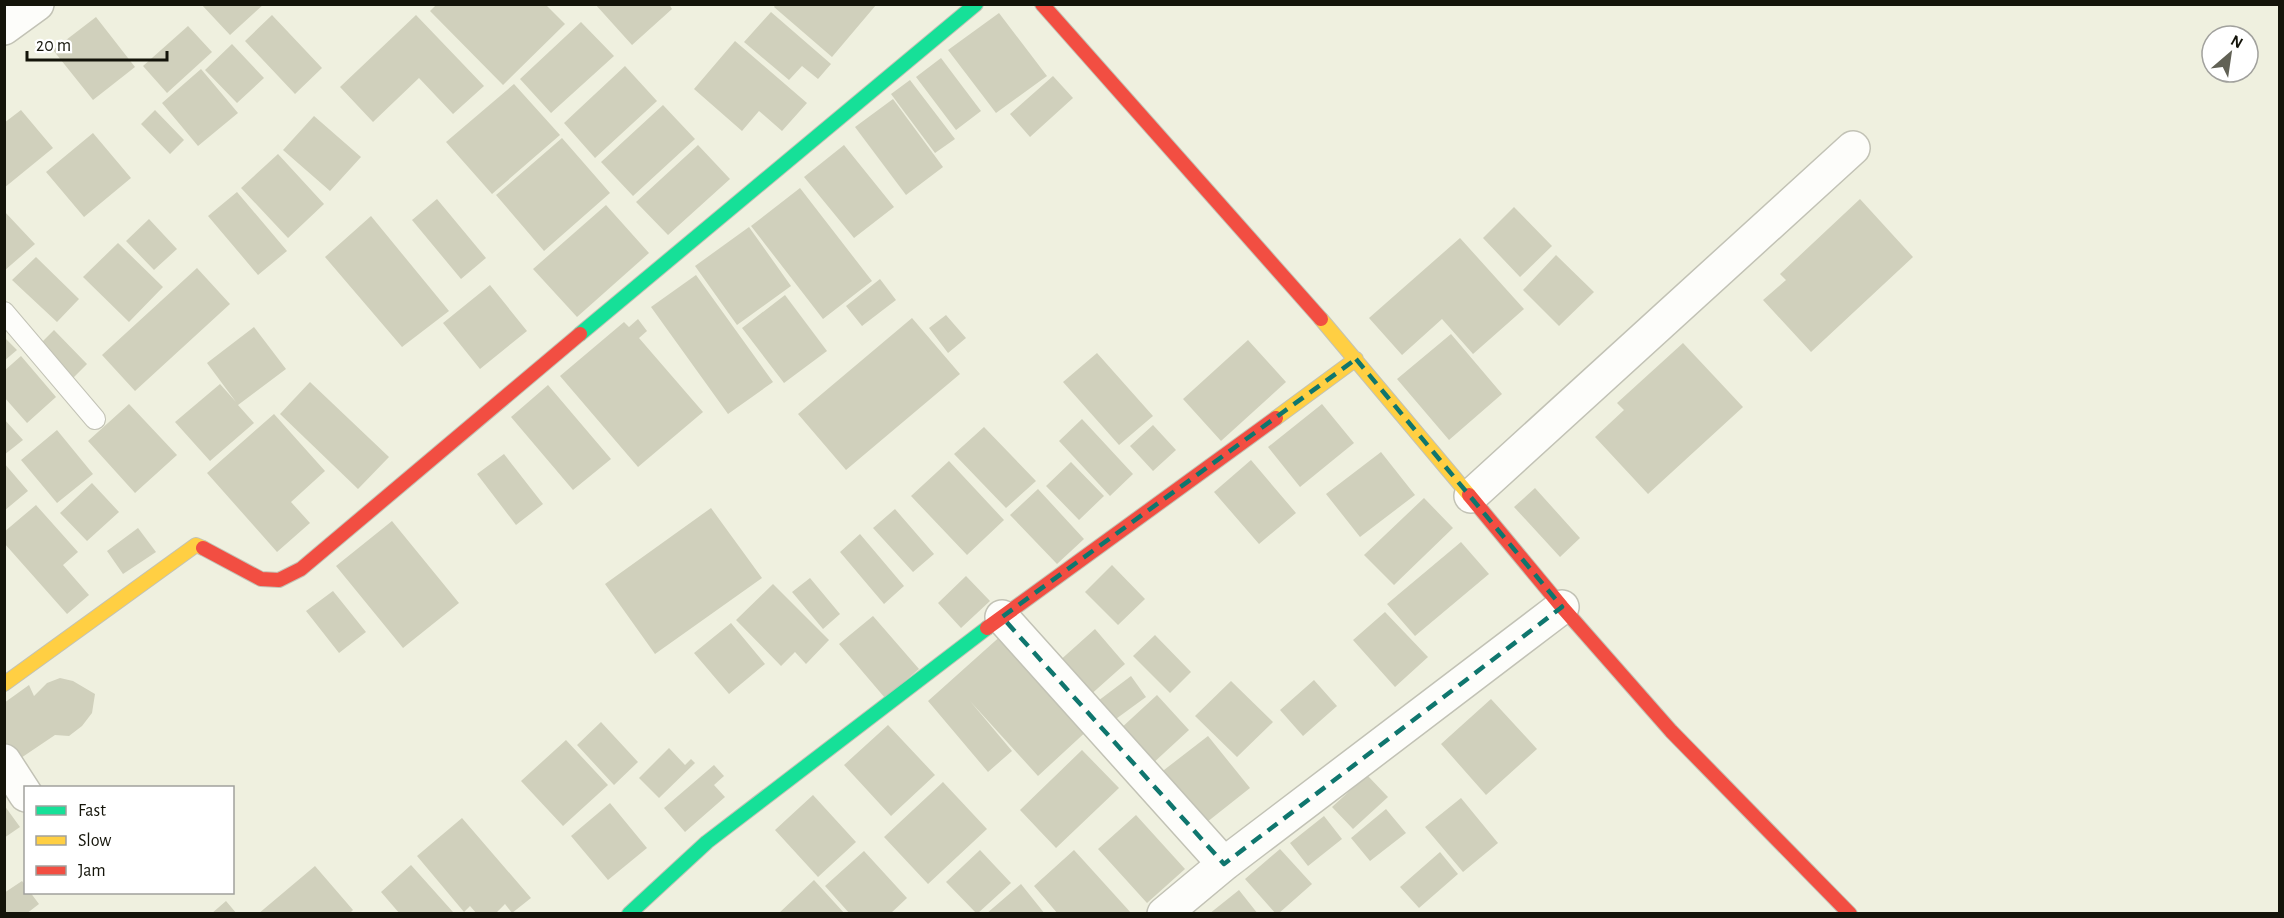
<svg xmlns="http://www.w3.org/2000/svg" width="2284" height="918" viewBox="0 0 2284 918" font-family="'Alegreya Sans',sans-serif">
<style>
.building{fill:#d0d0bc}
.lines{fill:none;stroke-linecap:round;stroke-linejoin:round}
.lane-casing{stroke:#c2c2b5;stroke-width:22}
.street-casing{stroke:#c2c2b5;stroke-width:36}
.fast-casing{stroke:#c2c2b5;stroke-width:16}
.slow-casing{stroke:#c2c2b5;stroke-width:16}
.jam-casing{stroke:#c2c2b5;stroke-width:16}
.lane{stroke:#fdfdfa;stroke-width:20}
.street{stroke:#fdfdfa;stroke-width:33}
.fast{stroke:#16e098;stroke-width:14}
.slow{stroke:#ffcf43;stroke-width:14}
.jam{stroke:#f24e42;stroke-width:14}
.marked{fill:none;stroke:#0f766e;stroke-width:4.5;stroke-dasharray:12 8;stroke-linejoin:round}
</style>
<rect width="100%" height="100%" fill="#eff0df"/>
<path class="building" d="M201,4h63l-34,31z
M437,4h108l20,20 -62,61 -73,-74z
M595,4h74l3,5 -40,36z
M776,4h98l2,1 -44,52 -58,-50z
M771,12l60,52 -13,15 -16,-13 -13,14 -45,-38z
M999,13l48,63 -51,37 -48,-63z
M272,15l50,53 -27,26 -50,-53z
M416,15l68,71 -31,28 -34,-36 -46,44 -33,-35z
M96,17l39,50 -42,33 -40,-50z
M581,22l33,34 -63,57 -31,-34z
M188,26l24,26 -45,41 -24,-27z
M735,41l72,62 -25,28 -23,-20 -17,20 -48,-42z
M232,44l32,34 -27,25 -32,-33z
M941,58l40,53 -25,19 -40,-53z
M625,66l32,35 -62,57 -31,-35z
M201,69l37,44 -40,33 -36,-43z
M1053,76l20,22 -43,39 -20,-23z
M910,80l45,59 -20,14 -44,-59z
M514,84l46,51 -68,59 -46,-52z
M893,99l50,68 -37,28 -51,-68z
M663,105l32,34 -62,57 -32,-34z
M21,110l32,38 -49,40v-65z
M155,110l29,30 -14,14 -29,-30z
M314,116l47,41 -31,34 -47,-41z
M93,133l38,45 -47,39 -38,-45z
M562,138l48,55 -66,58 -48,-56z
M698,145l32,34 -62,56 -32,-33z
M844,145l50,62 -40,31 -50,-61z
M278,154l46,50 -36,34 -47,-50z
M800,188l72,93 -49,38 -72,-93z
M237,192l50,59 -29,24 -50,-59z
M437,199l49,59 -25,21 -49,-59z
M1860,199l53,58 -102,95 -48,-52 23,-20 -6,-6z
M606,205l43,48 -72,64 -44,-48z
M1514,207l38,39 -32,31 -37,-39z
M4,211l31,33 -31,27z
M371,216l78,95 -47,36 -77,-90z
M149,219l28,30 -23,21 -28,-29z
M749,227l42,59 -54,39 -42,-59z
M1460,238l64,71 -51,45 -31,-35 -40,36 -33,-37z
M118,243l45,44 -34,35 -46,-45z
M1556,255l38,37 -35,34 -36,-36z
M36,257l43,42 -22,23 -45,-42z
M197,268l33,36 -95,87 -33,-36z
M696,275l77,107 -45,32 -77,-107z
M880,279l16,21 -34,26 -16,-20z
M490,285l37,46 -47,38 -37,-46z
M785,295l42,56 -43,32 -42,-55z
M946,315l20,23 -18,15 -19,-25z
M912,318l48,56 -114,96 -48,-56z
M638,319l9,12 -8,7 64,74 -65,55 -78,-91 64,-54 5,5z
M254,327l32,42 -48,36 16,18 -44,38 -35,-39 45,-38 16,18 -29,-39z
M54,330l33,34 -14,14 -34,-33z
M1451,334l51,60 -53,46 -52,-61z
M4,337l13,13 -13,11z
M1248,340l38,42 -65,59 -38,-42z
M1683,343l60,64 -95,87 -53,-57 29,-27 -7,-7z
M1097,353l56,63 -34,29 -56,-63z
M21,356l35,41 -29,26 -23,-26v-26z
M310,382l79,75 -31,32 -78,-75z
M548,385l63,74 -38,31 -62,-73z
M129,404l48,51 -42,38 -47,-52z
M1322,404l32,39 -54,44 -32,-40z
M274,414l51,57 -34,31 19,21 -33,29 -70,-79z
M4,419l19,21 -19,15z
M1082,419l51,55 -23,22 -51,-55z
M1153,425l23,25 -23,21 -23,-25z
M984,427l52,54 -30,27 -52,-54z
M57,430l36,44 -36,29 -36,-43z
M1381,452l34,43 -55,42 -34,-43z
M504,454l39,50 -27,21 -39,-51z
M1251,460l45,53 -37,31 -45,-52z
M949,461l55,59 -37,35 -56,-59z
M1071,462l33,34 -25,24 -33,-34z
M4,463l24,28 -24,20z
M92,483l27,29 -32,29 -27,-28z
M1535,488l45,50 -20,19 -46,-50z
M1038,489l46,50 -27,25 -47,-49z
M1424,498l29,30 -59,57 -30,-30z
M36,505l42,47 -15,13 26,30 -22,19 -63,-71v-11z
M711,508l51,70 -107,76 -50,-70z
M895,509l39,45 -21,18 -40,-44z
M392,521l67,82 -56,45 -67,-82z
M138,528l18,24 -33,22 -16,-23z
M860,534l44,52 -20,18 -44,-52z
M1461,542l28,32 -74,62 -28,-32z
M1112,565l33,34 -27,26 -33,-33z
M966,576l24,25 -29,27 -23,-25z
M810,578l30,36 -17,15 -31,-37z
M773,584l56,56 -23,24 -11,-12 -14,14 -45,-46z
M333,591l33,41 -27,21 -33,-42z
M1385,612l43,45 -33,30 -42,-47z
M873,616l46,53 -34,29 -46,-54z
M731,623l34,41 -36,30 -35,-41z
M1095,629l30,35 -37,33 -31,-34z
M1004,633l86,95 -52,48 -68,-75 42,50 -24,21 -60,-71z
M1155,635l36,37 -21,21 -37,-37z
M1131,676l15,21 -37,27 -15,-20z
M60,678l13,3 22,13 -3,19 -10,13 -13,10 -14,-1 -40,27 -11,-17v-42l25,-18 5,11 13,-13z
M1314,680l23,26 -34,30 -23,-26z
M1231,681l42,41 -36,35 -42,-41z
M1157,695l32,35 -38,35 -32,-35z
M1491,699l46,50 -51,46 -45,-51z
M601,722l37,40 -24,23 -37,-40z
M888,725l47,50 -44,41 -47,-51z
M1208,736l42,52 -53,42 -42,-53z
M566,740l42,45 -45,41 -42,-45z
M669,748l16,17 6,-6 4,4 -36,35 -20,-20z
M1082,750l37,38 -63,60 -36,-38z
M714,765l10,11 -10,9 11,12 -40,35 -21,-24z
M1367,775l21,22 -35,32 -21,-22z
M943,782l44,47 -59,55 -44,-47z
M813,795l43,47 -38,35 -43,-47z
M1461,798l37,45 -35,29 -38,-45z
M610,803l37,45 -39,32 -37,-44z
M4,805l16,22 -16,11z
M1386,809l20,24 -36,28 -19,-23z
M1136,815l49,54 -38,34 -49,-54z
M1324,816l18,23 -34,27 -18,-23z
M462,818l69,80 -19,15 -7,-9 -10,10h-18l-7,-8 -6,6 -47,-56z
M1280,849l32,35 -34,30h-2l-31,-35z
M980,850l31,33 -34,31 -31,-32z
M1074,850l58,64h-74l-24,-28z
M864,851l43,47 -17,16h-40l-25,-28z
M1440,852l18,22 -39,34 -19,-21z
M411,865l42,47 -1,2h-52l-19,-22z
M315,866l38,44 -4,4h-91z
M814,880l31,34h-67z
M22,881l4,5v6h4l9,12 -13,10h-22v-21z
M1021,884l24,30h-59z
M1239,890l19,24h-49z
M226,901l11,13h-26z"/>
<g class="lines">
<defs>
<path id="lane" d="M4,312l91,107"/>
<path id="street" d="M4,28l33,-24
M1471,496l382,-348
M1002,617l222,247
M4,761l22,34
M1164,914l60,-50 338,-257"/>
<path id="fast" d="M580,334l396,-330
M629,914l78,-72 280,-214"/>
<path id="slow" d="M1321,319l148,176
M1276,418l80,-59
M4,684l192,-139 7,3"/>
<path id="jam" d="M1042,4l279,315
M1469,495l93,112 109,124 179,183
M203,548l58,31 18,1 22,-11 279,-235
M987,628l289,-210"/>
</defs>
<use href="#lane" class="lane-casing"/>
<use href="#street" class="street-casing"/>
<use href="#fast" class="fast-casing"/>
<use href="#slow" class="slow-casing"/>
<use href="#jam" class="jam-casing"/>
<use href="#lane" class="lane"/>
<use href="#street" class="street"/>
<use href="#fast" class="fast"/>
<use href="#slow" class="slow"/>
<use href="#jam" class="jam"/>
</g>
<path class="marked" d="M1356,359l206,248 -338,257 -222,-247z"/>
<rect width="2284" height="918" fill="none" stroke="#14140a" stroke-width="12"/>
<rect x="24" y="786" width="210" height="108" fill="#ffffff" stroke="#a1a19d" stroke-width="1.5"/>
<rect x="36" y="806" width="30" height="9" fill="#16e098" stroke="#a1a19d" stroke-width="1.5"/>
<text x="78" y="816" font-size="18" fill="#14140a">Fast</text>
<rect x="36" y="836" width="30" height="9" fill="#ffcf43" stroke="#a1a19d" stroke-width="1.5"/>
<text x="78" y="846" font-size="18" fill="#14140a">Slow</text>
<rect x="36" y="866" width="30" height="9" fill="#f24e42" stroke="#a1a19d" stroke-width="1.5"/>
<text x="78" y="876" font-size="18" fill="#14140a">Jam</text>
<g transform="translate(2230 54) rotate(29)"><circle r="28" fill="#ffffff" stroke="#a1a19d" stroke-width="1.5"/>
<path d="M0-4.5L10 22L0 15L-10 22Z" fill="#616155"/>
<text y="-9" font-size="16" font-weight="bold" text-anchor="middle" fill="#14140a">N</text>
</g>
<path d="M27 51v9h140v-9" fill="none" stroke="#14140a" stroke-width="3"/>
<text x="36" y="51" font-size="18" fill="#14140a" stroke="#ffffff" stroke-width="4.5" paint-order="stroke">20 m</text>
</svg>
